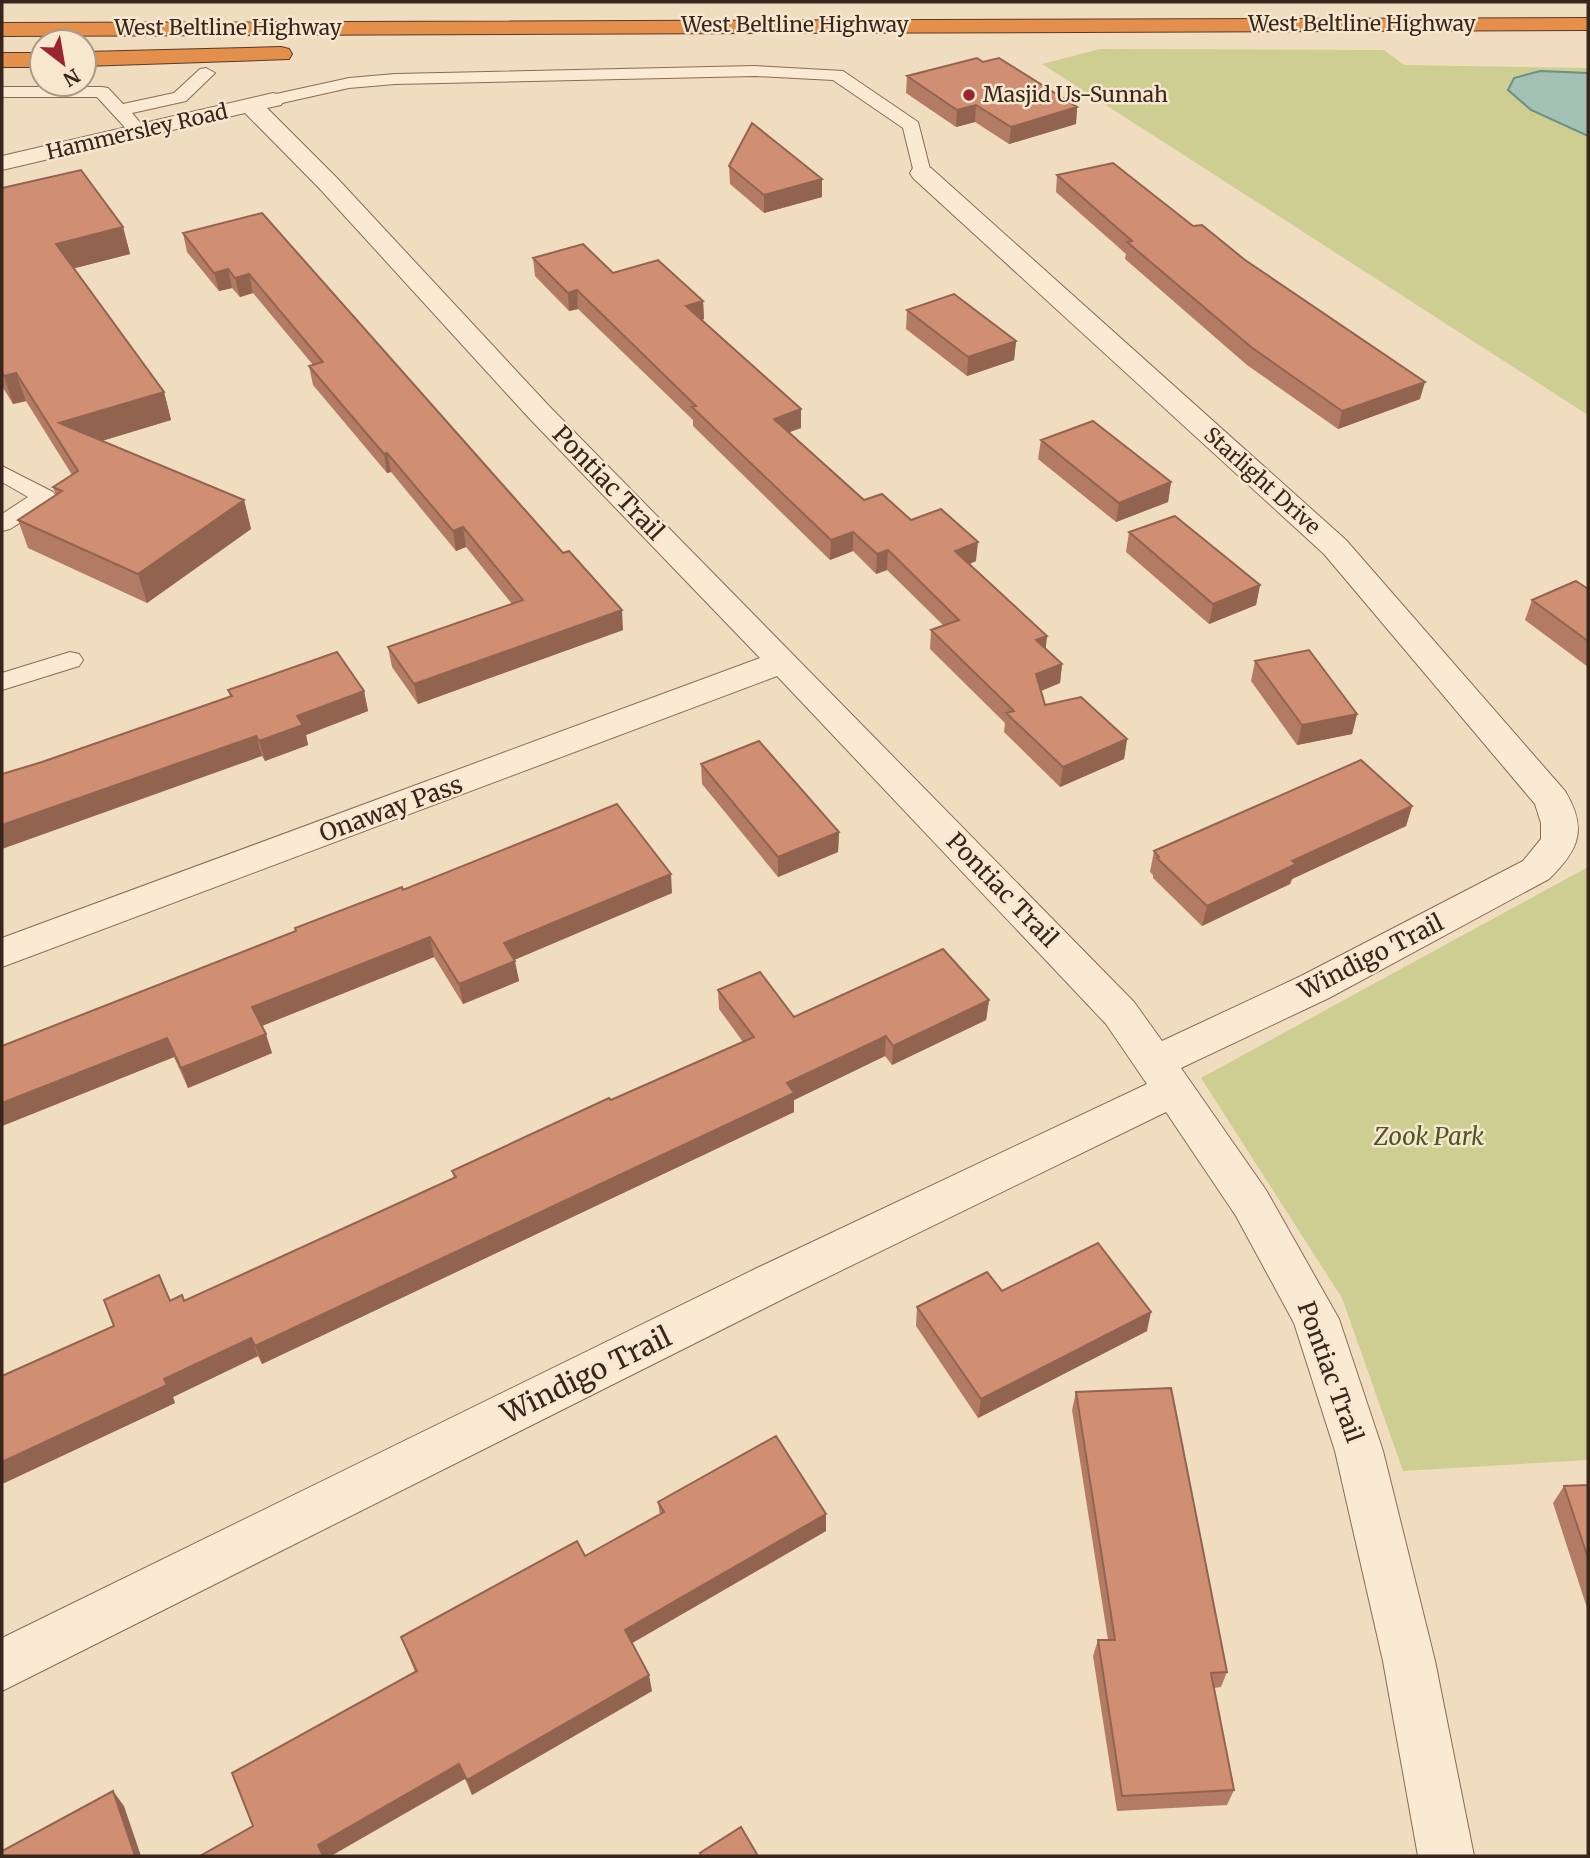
<svg xmlns="http://www.w3.org/2000/svg" width="1590" height="1858" viewBox="0 0 1590 1858" font-family="Merriweather,serif">
<style>
.green{fill:#cece93}
.water{fill:#a3c1b5;stroke:#699082;stroke-width:2}
.lines{fill:none;stroke-linecap:round;stroke-linejoin:round}
.lane-casing{stroke:#896c57;stroke-width:2}
.street-casing{stroke:#896c57;stroke-width:2}
.highway-casing{stroke:#573b2b;stroke-width:2}
.lane{fill:#faead3;fill-rule:evenodd}
.street{fill:#faead3;fill-rule:evenodd}
.highway{fill:#e48f4b;fill-rule:evenodd}
.wall{fill:#b37b63}
.shaded-wall{fill:#926450}
.building{fill:#d08f73;stroke:#926450;stroke-width:2}
.poi-dot{fill:#9b2433;stroke:#f7e7cf;stroke-width:2.5}
.labels{text-anchor:middle;stroke-width:5;stroke-linejoin:round;paint-order:stroke}
.far-street-label{font-size:21px;fill:#38261c;stroke:#f7e7cf}
.far-poi-label{font-size:21px;fill:#38261c;stroke:#f7e7cf;text-anchor:start}
.street-label{font-size:24px;fill:#38261c;stroke:#f7e7cf}
.park-label{font-size:24px;font-style:italic;fill:#4f5621;stroke:#f7e7cf}
.near-street-label{font-size:28px;fill:#38261c;stroke:#f7e7cf}
</style>
<rect width="100%" height="100%" fill="#f0dcbf"/>
<path class="green" d="M1100,49l284,1 20,15 184,3v347l-546,-351z
M1588,867v593l-185,11 -61,-173 -141,-220z"/>
<path class="water" d="M1540,71l48,2v63l-57,-26 -23,-20 6,-12z"/>
<g class="lines">
<defs>
<path id="lane" d="M755,66l88,5 75,51 13,51 -9,6 -7,-2 -12,-49 -70,-48 -78,-4 -360,8 -46,4 -76,17 -9,-5 3,-4 82,-18 46,-4z
M206,68l9,5 -29,28 -54,12 15,18 -9,5 -6,-1 -35,-38h-95v-10h100l6,1 15,16 51,-11 26,-24z
M2,466l51,26 4,5 -4,5 -43,27 -8,2v-17l26,-17 -26,-15z
M70,652l9,2 4,6 -4,6 -77,24v-17z"/>
<path id="street" d="M273,93l8,2 3,5 -3,5 -14,3 70,70 212,228 585,596 28,39 139,-65 222,-115 18,-22v-16l-6,-19 -211,-250 -411,-376 -3,-5 3,-5 9,-2 9,2 415,372 219,251c23,38 14,59 -16,88l-220,119 -148,70 85,122 73,129 44,132 52,210 39,195h-56l-35,-195 -48,-210 -41,-128 -58,-107 -70,-104 -377,184 -787,395v-53l755,-370 390,-184 -41,-60 -329,-348 -775,291v-29l758,-280 -231,-240 -210,-230 -74,-75 -243,57v-14z"/>
<path id="highway" d="M1588,18v12l-1586,6v-13z
M281,47l8,2 3,5 -3,5 -205,7v-14z
M2,53h40v14h-40z"/>
</defs>
<use href="#lane" class="lane-casing"/>
<use href="#street" class="street-casing"/>
<use href="#highway" class="highway-casing"/>
<use href="#lane" class="lane"/>
<use href="#street" class="street"/>
<use href="#highway" class="highway"/>
</g>
<path class="wall" d="M983,62l94,45 -1,17 -67,20 -34,-22 -19,5 -50,-34 1,-17z
M729,166l93,31 -58,16 -34,-29z
M1057,175l136,51 52,34 175,139 -82,30 -91,-64 -122,-106 1,-5 -70,-62z
M2,188l121,39 7,27 -56,14 90,124 7,28 -69,21 142,59 7,29 -104,74 -119,-55 -10,-28 38,-25 -3,-8 19,-12 -46,-74 -13,3 -11,-18z
M262,213l361,417 -205,74 -26,-37 -4,-20 124,-43 -46,-57 -10,4 -65,-79 -4,1 -74,-88 -4,-19 4,-1 -60,-72 -13,4 -8,-9 -13,3 -32,-39 -4,-19z
M533,258l80,15 90,28 1,18 -2,1 99,108 -12,4 75,68 47,20 65,41 -6,3 77,72 -2,12 17,16 -2,19 -19,8 4,14 82,34 -3,20 -64,28 -56,-55 1,-9 -75,-74 1,-19 12,-5 -56,-55 -11,4 -23,-23 -23,9 -137,-134v-6l-115,-111 -9,2 -34,-35z
M907,310l109,31 -2,19 -47,16 -61,-47z
M1041,440l130,42 -3,20 -52,20 -78,-63z
M1129,532l131,53 -4,20 -47,19 -83,-72z
M1588,589v78l-63,-47 7,-20z
M1255,661l102,53 -5,20 -55,11 -46,-64z
M228,690l136,1 4,20 -62,24 2,10 -43,16 -3,-5 -220,6 188,-66z
M701,764l138,68 -1,20 -60,25 -76,-93z
M1412,806l-6,20 -114,53 -2,5 -88,42 -49,-48v-3l-3,-3 4,-21z
M403,890l269,3 -158,67 5,21 -56,23 -29,-47 -172,69 10,27 -84,35 -14,-31 -172,69v-80l294,-115 -1,-3z
M718,990l76,27 195,-17 -3,20 -94,45 -7,-9 -91,44v12l-532,252 -4,-8 -85,41 2,6 -173,81v-108l168,-75h14l270,-123 -2,-7 291,-129 -24,-33z
M1002,1291l145,40 -169,87 -62,-92 1,-19z
M1076,1392l151,280 -6,15 -7,1 20,102 -7,15 -110,6 -24,-155 5,-16h10l-36,-230z
M1588,1485v126l-35,-108 11,-17z
M658,1502l168,29 -194,112 20,48 -180,104 -7,-16 -212,47 162,-154 -14,-35 184,-81 75,-41z"/>
<path class="shaded-wall" d="M976,105l-1,17 -19,5 1,-17z
M1077,107l-1,17 -67,20 2,-17z
M822,179v18l-58,16v-18z
M123,227l7,27 -66,17 -8,-27z
M228,269l4,19 -13,3 -5,-18z
M249,274l4,19 -13,4 -5,-19z
M577,290l1,19 -9,2 -1,-18z
M703,301l1,18 -17,5 -1,-18z
M1016,341l-2,19 -47,16 1,-19z
M16,373l10,28 -13,3 -9,-28z
M1425,382l-5,17 -82,30 4,-18z
M164,392l7,28 -103,31 -9,-28z
M801,409v19l-27,10v-19z
M387,453l4,19 -4,1 -3,-19z
M1171,482l-3,20 -52,20 3,-19z
M244,500l7,29 -104,74 -9,-29z
M463,527l3,20 -10,4 -3,-20z
M853,532v19l-23,9 1,-20z
M978,542l-2,19 -22,9 1,-19z
M888,550l-1,20 -11,4 1,-20z
M1260,585l-4,20 -47,19 4,-20z
M622,610l1,20 -205,74 -4,-20z
M1047,636l-2,19 -9,-15z
M1062,664l-2,19 -27,11 3,-20z
M364,691l4,20 -62,24 2,10 -43,16 -6,-20 38,-25z
M1357,714l-5,20 -55,11 5,-20z
M256,736l6,20 -260,93v-24z
M1127,739l-3,20 -64,28 3,-20z
M1412,806l-6,20 -114,53 -2,5 -88,42 5,-20 85,-45z
M839,832l-1,20 -60,25v-20z
M671,874l1,19 -165,70 -3,-20z
M430,937l4,20 -175,70 -7,-20z
M515,961l4,20 -56,23 -4,-20z
M989,1000l-3,20 -94,45 1,-19z
M266,1034l6,19 -84,35 -7,-20z
M886,1036l-1,20 -91,44v12l-532,252 -7,-18 532,-263z
M167,1038l7,19 -172,69v-23z
M1151,1312l-4,19 -169,87 3,-19z
M251,1338l7,18 -85,41 2,6 -173,81v-22l162,-83z
M826,1514v17l-199,115 -2,-16z
M649,1675l3,16 -180,104 -5,-15z
M459,1764l6,15 -134,77h-8l-5,-11z
M113,1791l11,15 17,50h-6z"/>
<path class="building" d="M977,58l6,4 16,-4 78,49 -66,20 -35,-22 -19,5 -50,-34z
M752,123l70,56 -58,16 -35,-29z
M1113,163l80,63 9,-1 43,35 180,122 -83,29 -91,-64 -124,-105 5,-1 -75,-66z
M81,170l42,57 -67,17 108,148 -105,31 185,77 -106,74 -120,-54 44,-29 -9,-4 25,-16 -62,-98 -12,3 -2,-3v-185z
M262,213l301,340 6,-2 53,59 -208,74 -26,-37 135,-47 -60,-73 -10,4 -66,-78 -3,1 -75,-88 14,-4 -74,-88 -14,4 -7,-9 -14,4 -31,-40z
M583,244l30,29 45,-13 45,41 -17,5 115,103 -27,10 90,81 18,-6 29,26 30,-11 37,33 -23,9 92,85 -11,4 26,24 -26,10 9,31 36,-8 46,42 -64,28 -57,-54 8,-2 -83,-81 28,-10 -71,-70 -11,4 -24,-22 -22,8 -139,-133 4,-1 -119,-116 -9,3 -35,-35z
M954,294l62,47 -48,16 -61,-47z
M1093,421l78,61 -52,21 -78,-63z
M1175,516l85,69 -47,19 -84,-72z
M1576,581l12,8v52l-56,-41z
M1309,650l48,64 -55,11 -47,-64z
M337,652l27,39 -67,25 6,9 -44,16 -3,-5 -254,89v-51l40,-12 190,-66 -4,-6z
M759,741l80,91 -61,25 -77,-93z
M1361,760l51,46 -120,55 4,3 -89,42 -50,-48 2,-1 -5,-6z
M617,804l54,70 -167,69 11,18 -56,23 -29,-47 -178,70 14,27 -85,34 -14,-30 -165,65v-57l294,-115 -1,-3 107,-41 1,3z
M943,949l46,51 -96,46 -7,-10 -99,47 7,10 -539,253 -4,-8 -87,41 3,6 -165,77v-86l112,-50 -10,-26 55,-25 11,26 12,-6 2,6 272,-124 -4,-6 157,-73 2,2 143,-63 -36,-47 42,-18 34,45z
M1098,1243l53,69 -170,87 -64,-92 70,-35 15,19z
M1171,1388l56,284 -16,1 23,117 -112,6 -24,-156h17l-39,-248z
M776,1436l50,78 -201,116 24,45 -182,105 -8,-16 -141,81 5,11h-123l53,-30 -21,-53 185,-102 -16,-34 176,-96 8,15 79,-44 -6,-10z
M1588,1485v73l-24,-72z
M113,1791l22,65h-133v-5z
M741,1827l17,29h-57l-1,-3z"/>
<circle class="poi-dot" cx="969" cy="95" r="7"/>
<g class="labels">
<g class="far-street-label">
<text x="1362" y="31">West Beltline Highway</text>
<text x="795" y="32">West Beltline Highway</text>
<text x="228" y="35">West Beltline Highway</text>
<text transform="translate(137 132) rotate(-13)" y="7">Hammersley Road</text>
<text transform="translate(1262 481) rotate(42)" y="7">Starlight Drive</text>
</g>
<g class="far-poi-label">
<text x="983" y="102">Masjid Us-Sunnah</text>
</g>
<g class="street-label">
<text transform="translate(608 483) rotate(46)" y="8">Pontiac Trail</text>
<text transform="translate(391 809) rotate(-20)" y="8">Onaway Pass</text>
<text transform="translate(1002 890) rotate(46)" y="8">Pontiac Trail</text>
<text transform="translate(1371 957) rotate(-27)" y="8">Windigo Trail</text>
<text transform="translate(1330 1372) rotate(70)" y="8">Pontiac Trail</text>
</g>
<g class="park-label">
<text x="1429" y="1145">Zook Park</text>
</g>
<g class="near-street-label">
<text transform="translate(586 1375) rotate(-26)" y="10">Windigo Trail</text>
</g>
</g>
<rect width="1590" height="1858" fill="none" stroke="#38261c" stroke-width="7"/>
<g transform="translate(63 63) rotate(149)"><circle r="33" fill="#f7e7cf" stroke="#ab9a87" stroke-width="2"/>
<path d="M0-5L12 26L0 18L-12 26Z" fill="#9b2433"/>
<text y="-10" font-size="19" font-weight="bold" text-anchor="middle" fill="#38261c">N</text>
</g>
</svg>
